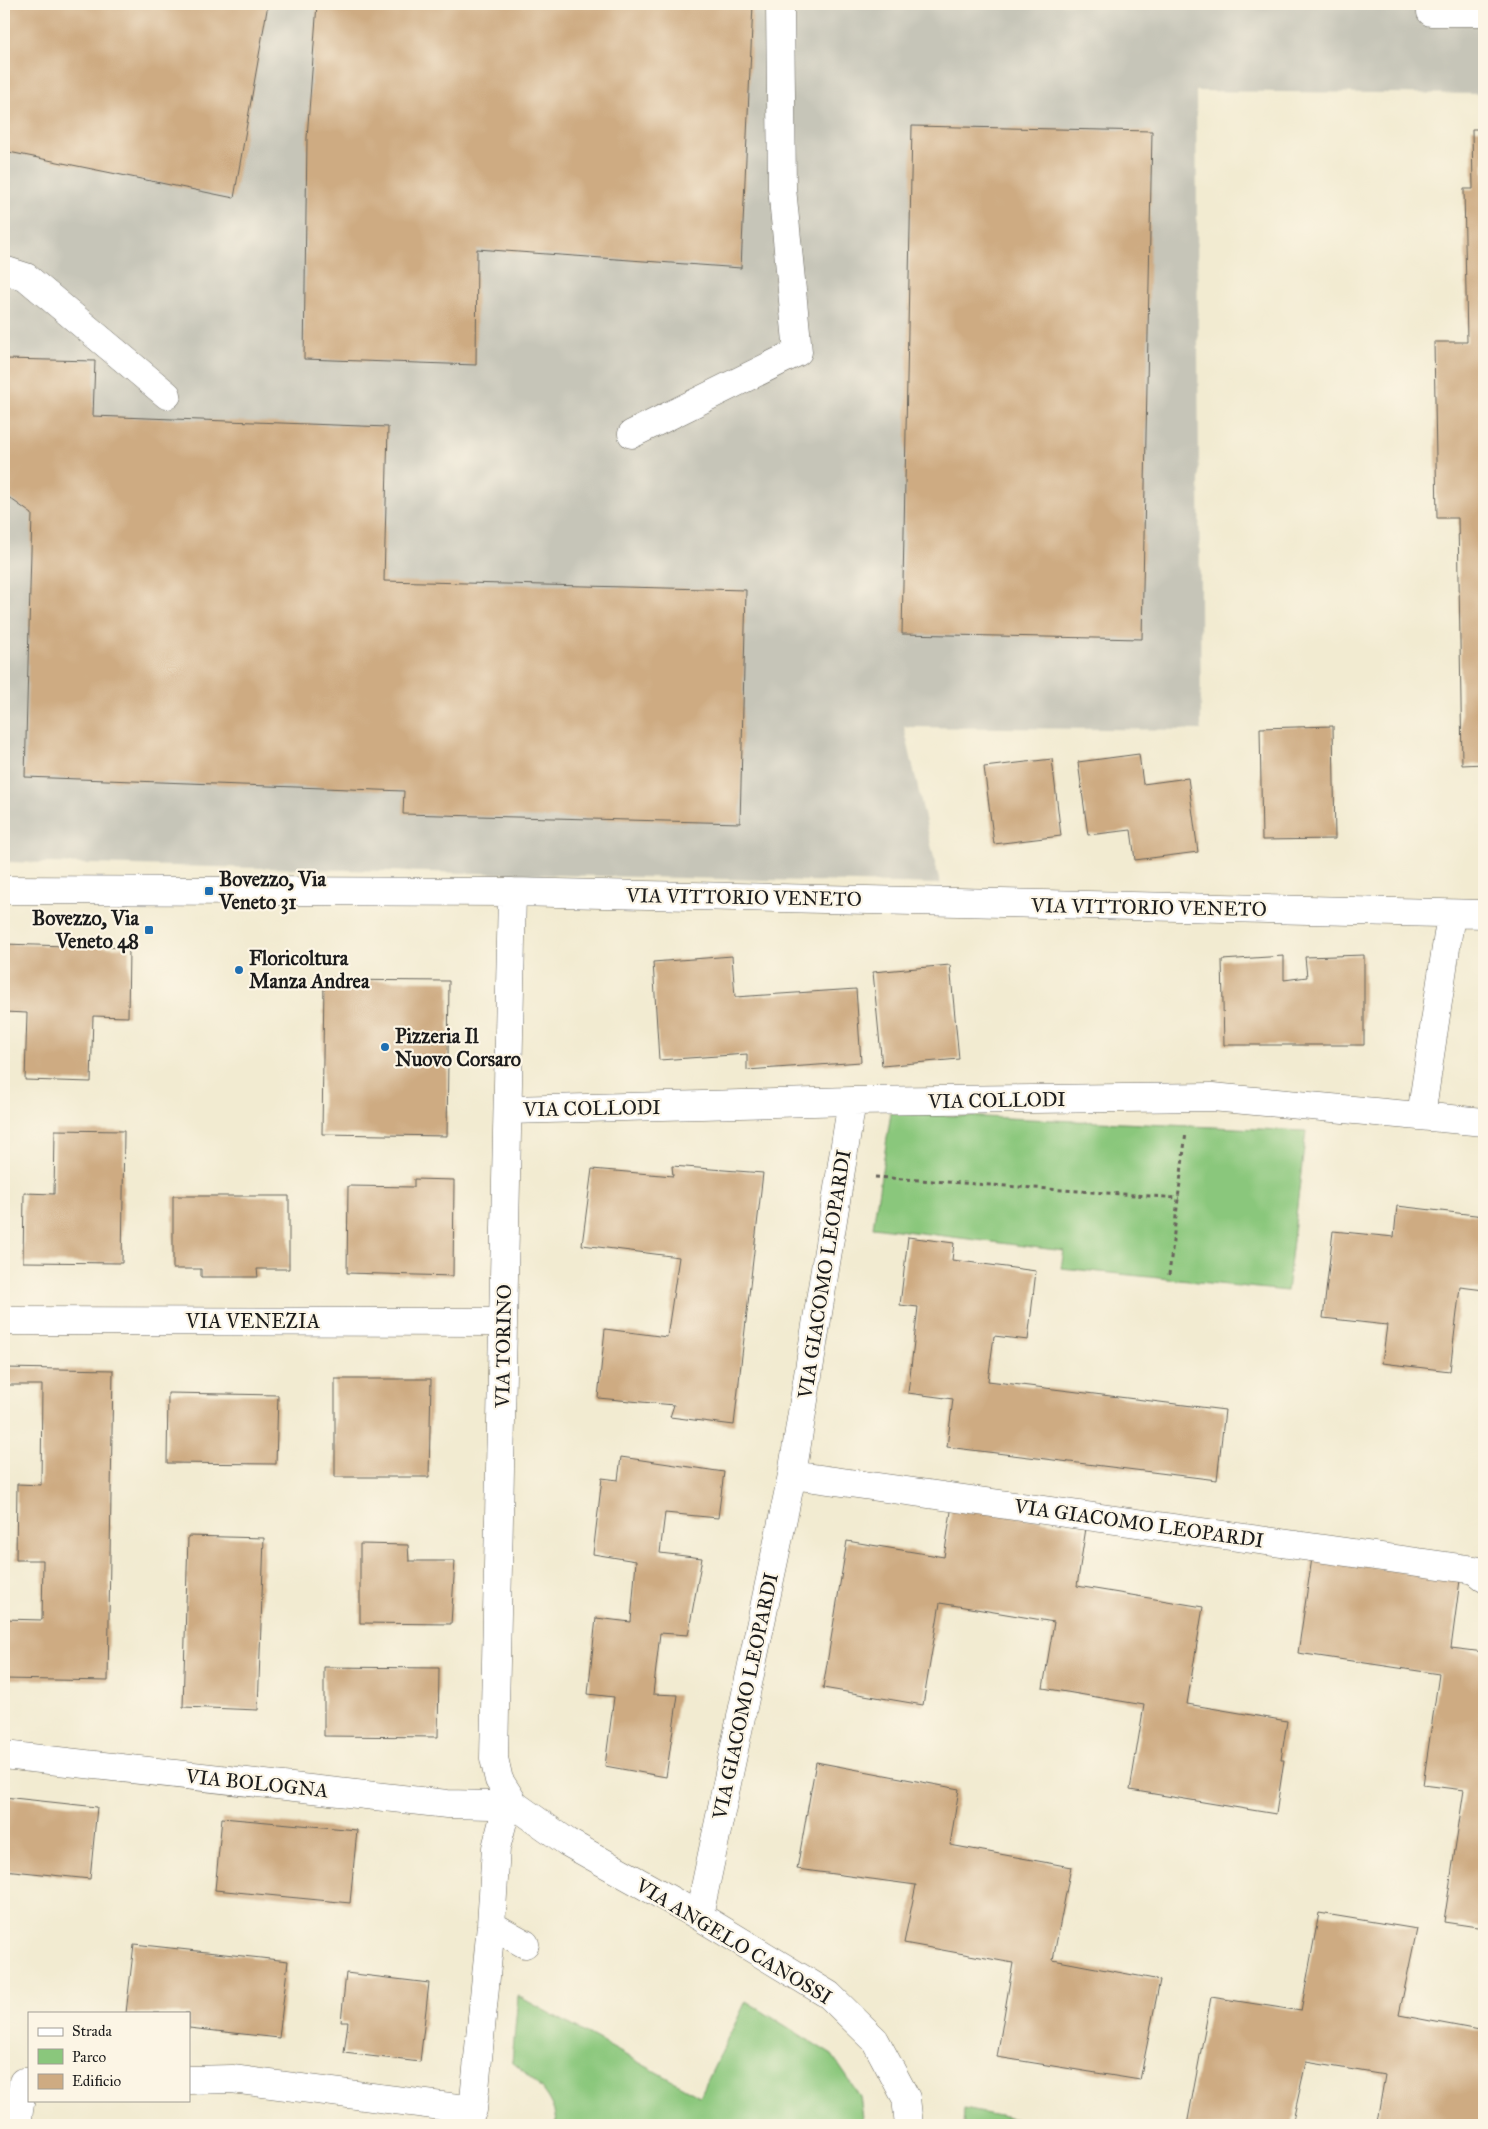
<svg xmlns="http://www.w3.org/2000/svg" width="1488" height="2129" viewBox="0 0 1488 2129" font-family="'IM FELL Great Primer',serif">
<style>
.industrial{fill:#c6c5b8}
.green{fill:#8ac77c;stroke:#53724c}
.building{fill:#ceab82}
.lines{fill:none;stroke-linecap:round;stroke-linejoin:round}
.minor-casing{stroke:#67645b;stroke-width:29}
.path{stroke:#67645b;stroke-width:3;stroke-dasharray:4 4;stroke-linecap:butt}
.minor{stroke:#fff;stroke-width:28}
.poi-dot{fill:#1f6fb2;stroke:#fcf5e5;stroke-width:2}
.labels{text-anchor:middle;stroke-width:4.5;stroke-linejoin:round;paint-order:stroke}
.poi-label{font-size:20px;font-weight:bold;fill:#1c1c1c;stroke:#fcf5e5;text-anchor:start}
.street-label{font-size:20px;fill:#1c1c1c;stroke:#fcf5e5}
</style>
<rect width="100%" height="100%" fill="#fcf5e5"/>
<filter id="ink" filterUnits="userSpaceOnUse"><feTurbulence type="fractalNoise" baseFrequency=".02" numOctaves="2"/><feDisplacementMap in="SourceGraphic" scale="10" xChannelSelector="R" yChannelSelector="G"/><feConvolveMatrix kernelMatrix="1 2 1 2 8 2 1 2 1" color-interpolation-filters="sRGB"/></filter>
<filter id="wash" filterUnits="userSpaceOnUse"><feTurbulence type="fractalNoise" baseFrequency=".0096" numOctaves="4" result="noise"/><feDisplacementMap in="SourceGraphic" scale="20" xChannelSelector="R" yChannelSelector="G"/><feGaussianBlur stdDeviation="1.12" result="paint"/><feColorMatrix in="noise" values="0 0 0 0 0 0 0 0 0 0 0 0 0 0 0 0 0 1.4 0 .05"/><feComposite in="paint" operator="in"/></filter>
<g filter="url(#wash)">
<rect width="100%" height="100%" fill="#f2ebd1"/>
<path class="industrial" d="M4,4h1480v90l-288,-3 5,639 -297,-3 36,157 -936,-22z"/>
<path class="green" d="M891,1113l415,18 -19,160 -226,-23 3,-17 -191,-24z
M518,1996l182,100 46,-95 86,54 28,41 4,29h-308c0,-27 -24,-47 -44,-63z
M964,2109l81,16h-82z"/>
<g id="blocks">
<path class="building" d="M4,4h264l-34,194 -230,-47z
M317,4h436l-12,264 -264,-19 -1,116 -172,-6 3,-221z
M912,126l240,5 -10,508 -240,-5z
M1472,129h12v635l-22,1 -4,-247h-21l-3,-176h33l-3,-153h9z
M4,359l91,2 -2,55 295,11 -4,154 362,9 -6,233 -337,-9 1,-23 -379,-14 7,-263 -28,-20z
M1333,726l2,113 -73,1 -2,-112z
M1139,754l4,30 45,-6 10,74 -63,8 -4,-30 -43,5 -10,-73z
M1052,759l9,77 -67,8 -10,-77z
M4,944l125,4 -1,69 -35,-1 -2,66 -66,-2 2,-67 -23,-1z
M1364,955v90h-140l-2,-85 62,-4v24l23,-3 -2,-20z
M732,956l3,41 121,-8 5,73 -114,8v-16l-88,6 -6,-98z
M950,965l9,94 -77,7 -9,-94z
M324,980l125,1 -2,155 -125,-2z
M55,1130l69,1 -2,132 -99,-1 1,-69 30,1z
M672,1166l91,7 -29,252 -64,-8 4,-12 -76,-7 7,-69 62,8 12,-80 -97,-12 10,-76 81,7z
M414,1179l40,1 -1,96 -106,-3 1,-87 66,1z
M173,1196h116v73h-32l1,8h-57v-8h-28z
M1397,1206l87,10v74l-24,-3 -10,84 -68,-8 5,-38 -64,-7 10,-87 61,6z
M908,1237l46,6 -2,17 84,11 -8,69 -34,-4 -6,45 237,29 -8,70 -270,-33 6,-48 -45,-6 10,-86 -18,-2z
M4,1368l109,2 -5,311 -104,-2v-60l38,1 1,-60h-27l1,-76 24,1 1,-100h-34l-1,55h-3z
M335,1379h96l-2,98h-94z
M168,1393l110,2 -2,69 -109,-1z
M621,1457l103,15 -6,46 -53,-5 -5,40 42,5 -14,77 -28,-2 -7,61 25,1 -12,82 -61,-11 9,-69 -26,-3 8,-76 35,4 5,-61 -43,-7 9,-76 16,2z
M952,1505l134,23 -9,58 126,21 -16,97 100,17 -6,39h3l-8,54 -146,-24 14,-85 -101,-17 11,-66 -114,-19 -17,102 -100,-17 24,-147 97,16z
M188,1536l76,2 -6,172 -75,-3z
M360,1544l48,1 1,16h46l-4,63 -91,-1z
M1312,1558l148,22 -9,68 33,4v276l-40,-6 20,-132 -41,-5 16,-111 -141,-21z
M324,1667l115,1 -1,69 -114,-1z
M816,1762l143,27 -9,56 121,22 -18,93 107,20 -20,100 -143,-23 16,-94 -109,-20 12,-58 -119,-16z
M4,1797l93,10 -7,72 -86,-9z
M222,1818l135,12 -7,73 -135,-13z
M1319,1913l98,16 -18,86 85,16v94h-89l-18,-3 8,-47 -79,-13 -14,63h-105l24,-128 90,14z
M134,1944l154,17 -9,77 -90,-10v-15h-63z
M346,1973l83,10 -9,79 -76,-9 4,-31h-7z"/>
</g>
</g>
<g filter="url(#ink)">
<use href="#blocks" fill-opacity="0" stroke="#67645b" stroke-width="1"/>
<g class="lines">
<defs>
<path id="minor" d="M1431,12h53
M4,270l22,7 141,118
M632,434l166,-82 -16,-164 -2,-184
M4,890l508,2 972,22
M512,892l-18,866 5,22 16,25 52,37 132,74 130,79 46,45 31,58 3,27
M509,1110l343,-9 360,-4 272,25
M1421,1116l30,-202
M4,1321l499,1
M792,1475l683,95 9,7
M4,1755l443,49 44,1 18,-7
M699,1916l93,-441 60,-374
M491,1925l34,19
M189,2080l43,-1 241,31 18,-185 5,-77 13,-50
M17,2125l6,-43h6"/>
</defs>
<use href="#minor" class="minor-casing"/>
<path class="path" d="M875,1177l304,21
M1169,1275l17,-143"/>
<use href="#minor" class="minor"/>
</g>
</g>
<g class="poi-dot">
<rect x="204" y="886" width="10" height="10" rx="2.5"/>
<rect x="144" y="925" width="10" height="10" rx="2.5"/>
<circle cx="239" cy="970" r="5"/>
<circle cx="385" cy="1047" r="5"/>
</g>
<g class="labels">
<g class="poi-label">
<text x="219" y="886">Bovezzo, Via<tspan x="219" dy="23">Veneto 31</tspan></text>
<text x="139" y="925" text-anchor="end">Bovezzo, Via<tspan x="139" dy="23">Veneto 48</tspan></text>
<text x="249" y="965">Floricoltura<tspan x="249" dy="23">Manza Andrea</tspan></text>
<text x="395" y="1043">Pizzeria Il<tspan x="395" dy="23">Nuovo Corsaro</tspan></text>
</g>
<g class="street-label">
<text transform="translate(744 897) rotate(1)" y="7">VIA VITTORIO VENETO</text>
<text transform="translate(1149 907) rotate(1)" y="7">VIA VITTORIO VENETO</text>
<text transform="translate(997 1100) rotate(-1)" y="7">VIA COLLODI</text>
<text transform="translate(592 1108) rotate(-1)" y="7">VIA COLLODI</text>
<text transform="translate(824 1274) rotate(-81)" y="7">VIA GIACOMO LEOPARDI</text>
<text x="253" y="1328">VIA VENEZIA</text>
<text transform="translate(503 1346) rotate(-89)" y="7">VIA TORINO</text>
<text transform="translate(1139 1523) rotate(8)" y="7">VIA GIACOMO LEOPARDI</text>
<text transform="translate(745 1696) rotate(-78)" y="7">VIA GIACOMO LEOPARDI</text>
<text transform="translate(257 1783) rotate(6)" y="7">VIA BOLOGNA</text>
<text transform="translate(734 1941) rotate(31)" y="7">VIA ANGELO CANOSSI</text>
</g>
</g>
<rect width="1488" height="2129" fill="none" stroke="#fcf5e5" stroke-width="20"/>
<rect x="28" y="2012" width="162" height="90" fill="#fcf5e5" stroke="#a29e95"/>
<rect x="38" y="2028" width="25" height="8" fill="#ffffff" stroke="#a29e95"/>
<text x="72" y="2036" font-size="15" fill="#1c1c1c">Strada</text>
<rect x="38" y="2049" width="25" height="15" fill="#8ac77c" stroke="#a29e95"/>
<text x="72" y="2062" font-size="15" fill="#1c1c1c">Parco</text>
<rect x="38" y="2074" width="25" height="15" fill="#ceab82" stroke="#a29e95"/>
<text x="72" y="2086" font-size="15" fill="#1c1c1c">Edificio</text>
</svg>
